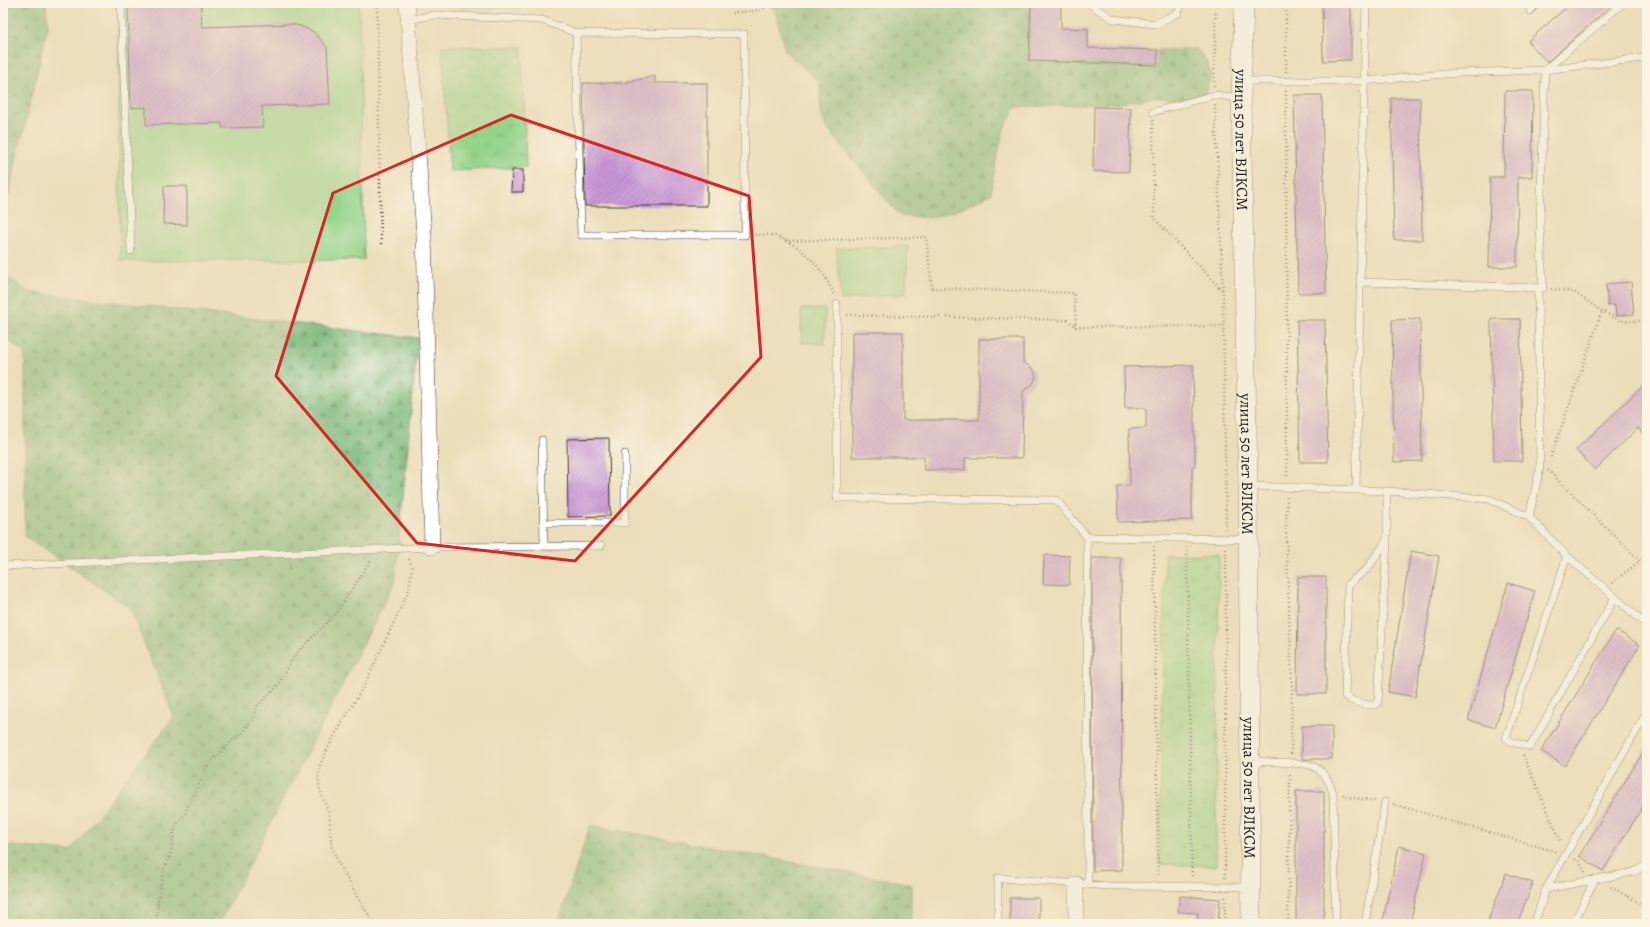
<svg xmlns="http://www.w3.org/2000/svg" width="1650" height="927" viewBox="0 0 1650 927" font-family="Alegreya,serif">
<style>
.grass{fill:url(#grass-tufts);stroke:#587854}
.forest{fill:url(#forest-firs);stroke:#4a694a}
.garden{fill:#94d48b;stroke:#587854}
.building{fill:url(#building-hatch)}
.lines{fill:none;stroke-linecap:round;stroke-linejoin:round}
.service-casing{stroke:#3b3934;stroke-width:8}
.minor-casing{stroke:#3b3934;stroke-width:16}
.tertiary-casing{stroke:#3b3934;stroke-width:20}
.path{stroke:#3b3934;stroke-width:2.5;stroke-dasharray:1 3;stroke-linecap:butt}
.service{stroke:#fff;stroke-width:7}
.minor{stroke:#fff;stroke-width:15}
.tertiary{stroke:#fff;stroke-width:19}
.marked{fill:none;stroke:#d62828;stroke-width:3;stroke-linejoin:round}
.labels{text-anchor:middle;stroke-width:3.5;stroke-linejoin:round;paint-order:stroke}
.street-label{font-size:16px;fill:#1c1c1c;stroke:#fcf5e5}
</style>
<defs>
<pattern id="grass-tufts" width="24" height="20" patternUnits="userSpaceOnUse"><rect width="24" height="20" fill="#94d48b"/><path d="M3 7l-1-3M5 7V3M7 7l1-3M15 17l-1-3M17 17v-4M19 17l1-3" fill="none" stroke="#7fb577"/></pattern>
<pattern id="forest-firs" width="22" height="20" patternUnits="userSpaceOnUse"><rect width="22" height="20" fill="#77b677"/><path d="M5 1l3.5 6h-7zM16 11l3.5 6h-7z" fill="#619361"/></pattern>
<pattern id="building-hatch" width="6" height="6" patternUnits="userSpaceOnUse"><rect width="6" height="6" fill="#c996d8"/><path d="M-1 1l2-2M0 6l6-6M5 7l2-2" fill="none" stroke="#a27aae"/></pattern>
</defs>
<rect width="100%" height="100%" fill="#fcf5e5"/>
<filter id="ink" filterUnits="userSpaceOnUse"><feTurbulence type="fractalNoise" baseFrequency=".025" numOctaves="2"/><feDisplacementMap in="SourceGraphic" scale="8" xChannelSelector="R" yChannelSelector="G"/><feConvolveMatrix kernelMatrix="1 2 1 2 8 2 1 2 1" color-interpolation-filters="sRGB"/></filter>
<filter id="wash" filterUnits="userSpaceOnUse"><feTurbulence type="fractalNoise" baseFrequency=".012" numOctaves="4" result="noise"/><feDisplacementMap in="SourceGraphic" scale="16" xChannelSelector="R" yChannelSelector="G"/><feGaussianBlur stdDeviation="0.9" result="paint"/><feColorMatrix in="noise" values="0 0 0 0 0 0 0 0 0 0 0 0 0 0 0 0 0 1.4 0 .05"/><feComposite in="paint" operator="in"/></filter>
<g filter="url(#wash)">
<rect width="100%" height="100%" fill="#ecdeba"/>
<path class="grass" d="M448,3h72l1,5 -76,-2z
M442,46l80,1 4,120 -76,4z
M1165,554h54l-3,312 -57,-2z"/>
<path class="forest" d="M3,3h43l2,23 -45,193z
M765,3h266l-2,58 128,4 1,-15 39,-1c16,20 16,23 8,47l-24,2 -25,-1 -39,7 -101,3 -12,22 -8,33 -5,32 -33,16 -27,8 -31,-2 -73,-88 -7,-16v-30l-35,-31 -9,-38z
M3,274l26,18 389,46 -23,244 -176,342h-216v-79l68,6 103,-134 -44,-109 -105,-72v-182l-22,-19z
M590,825l321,59v40h-353z"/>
<path class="garden" d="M359,3l5,257 -244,1 -2,-255z
M908,246l-2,48 -65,6 -5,-52z
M801,309h24v35l-24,-1z"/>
<g id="blocks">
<path class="building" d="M1031,3h30v25l27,1v19l70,2 -1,15 -128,-4z
M1322,3h29v57l-28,1z
M1571,3h43l-67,59 -19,-21z
M201,4l1,23 90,-3 8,2 14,6 13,15 3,57 -68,2 1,21 -41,1v-5l-76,2v-18l-15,1 -3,-102z
M655,76v7h52v123h-122l-2,-123h39z
M1505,91h28l-1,86h-14l-1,90h-28l1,-90h14z
M1294,95h28l4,198h-28z
M1391,98h29l2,142h-28z
M1094,107l37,1 -2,64 -36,-1z
M512,170h11v22h-12z
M164,186h23v39l-24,-1z
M1631,282l3,32 -18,2 -1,-11 -7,1 -2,-22z
M1420,319l2,142 -28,1 -2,-142z
M1491,319h29l2,142h-28z
M1297,320h28l3,142h-28z
M852,332h51v88h76v-81h44v23l10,7 3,7 -3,8 -10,7 -1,67h-57v12h-41v-13h-72z
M1193,365l2,101h-3v54l-74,2 -1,-36 13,-1 -1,-56 17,-1v-20h-21l-1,-41z
M1647,382v56l-9,-10 -43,42 -19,-20z
M609,438l1,78 -42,1 -1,-78z
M1411,551l28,5 -24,141 -27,-5z
M1044,555l26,1 -1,29 -26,-1z
M1092,558h29l1,312 -29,1z
M1298,577h28v117h-29z
M1508,583l27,8 -40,137 -27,-8z
M1616,630l24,15 -75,121 -24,-15z
M1302,726h30v33h-30z
M1647,746v54l-44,71 -24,-15z
M1296,791h28v133h-28z
M1399,846l27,7 -16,71h-28z
M1506,873l27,10 -16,41h-30z
M1180,896l40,3 -2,25h-21l1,-11 -20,-1z
M1010,898h29v26h-29z"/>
</g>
</g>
<g filter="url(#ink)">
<use href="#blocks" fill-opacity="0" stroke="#3b3934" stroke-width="1"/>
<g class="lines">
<defs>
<path id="service" d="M121,3l10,248
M1088,3l25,16 42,5 23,-11 4,-10
M1530,11l7,-8
M408,20l26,-5 108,5 34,13 168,1 1,201h-164l-5,-202
M1546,69l77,-66
M1545,70l99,-12 3,-4
M1242,81h121l94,-8 88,-3 -5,154 3,64 -182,-6
M1153,112l61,-17 27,3
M837,304v194l219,2 31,37
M542,440l2,106
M1248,486l139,5 102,8 40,18 38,39 80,69
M1356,490l10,-487
M1387,491v49l-20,29 -19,15 -3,112c8,7 20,9 30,9l3,-2 9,-163
M1529,517l11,-49 -2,-180
M544,523h81v-69
M1567,556l-61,182 6,4 18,5 85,-150
M3,566l429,-19 169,-1
M1251,761c11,1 55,1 62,5 11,6 17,16 20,27l3,131
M1088,885l-1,-348 160,2
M1546,889l87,-17 14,-7
M998,924v-46l112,8 140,1
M1365,924l20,-122
M1534,924l12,-35 101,-177
M1573,924l22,-45"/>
<path id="minor" d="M407,3l17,232 8,312
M1076,924v-40"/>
<g id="tertiary">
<path id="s1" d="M1244,3l-3,95 7,388 3,438"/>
</g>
</defs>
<use href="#service" class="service-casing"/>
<use href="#minor" class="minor-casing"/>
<use href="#tertiary" class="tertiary-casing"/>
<path class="path" d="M377,3l4,244
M525,3l1,4h11
M537,3l1,7
M1286,3v69
M732,13l30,-3 7,-7
M1214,86l2,-83
M1286,91l1,387
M1215,105l8,186 3,239
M1153,120l1,98 69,73
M755,235c5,0 11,-1 16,0 29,7 54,34 63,61
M785,241l141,-4 6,51 142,5 2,34 147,-1
M1551,289l23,3 28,19 18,10h27
M847,315l220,5 9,6
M1551,457l51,-146
M1548,470l92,91 7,-3
M1287,497l-1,33 6,159 -1,65
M1154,546l4,331
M1187,547l5,331
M1612,583l28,-22
M1523,755l38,87
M1343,794l4,3 29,4
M1393,804l164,48
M1575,859l4,2 6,11
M1225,878l1,-329
M1611,887l36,20
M1225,897v27
M156,924l2,-23 6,-32 6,-12 5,-30 10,-14 24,-49 23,-23 9,-7 11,-14 5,-14 16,-15 8,-10 13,-25 42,-43 36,-54
M375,924l-16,-24 -21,-38 -6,-15 -2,-14v-16l-10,-27 -2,-15 2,-10 12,-25 32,-54 45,-96 3,-23 -4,-10
M1288,924l2,-151"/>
<use href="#service" class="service"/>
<use href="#minor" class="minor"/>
<use href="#tertiary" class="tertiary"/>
</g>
</g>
<path d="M0 0H1650V927H0ZM511,115l238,81 12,161 -186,204 -158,-18 -141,-167 57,-183z" fill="#ecdeba" fill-opacity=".55" fill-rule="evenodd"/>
<path class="marked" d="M511,115l238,81 12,161 -186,204 -158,-18 -141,-167 57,-183z"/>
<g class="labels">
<g class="street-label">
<text dy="6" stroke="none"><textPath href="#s1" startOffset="137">улица 50 лет ВЛКСМ</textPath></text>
<text dy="6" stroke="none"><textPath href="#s1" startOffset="461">улица 50 лет ВЛКСМ</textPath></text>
<text dy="6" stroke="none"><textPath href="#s1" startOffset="785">улица 50 лет ВЛКСМ</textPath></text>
</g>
</g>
<rect width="1650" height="927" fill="none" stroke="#fcf5e5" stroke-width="16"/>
</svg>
